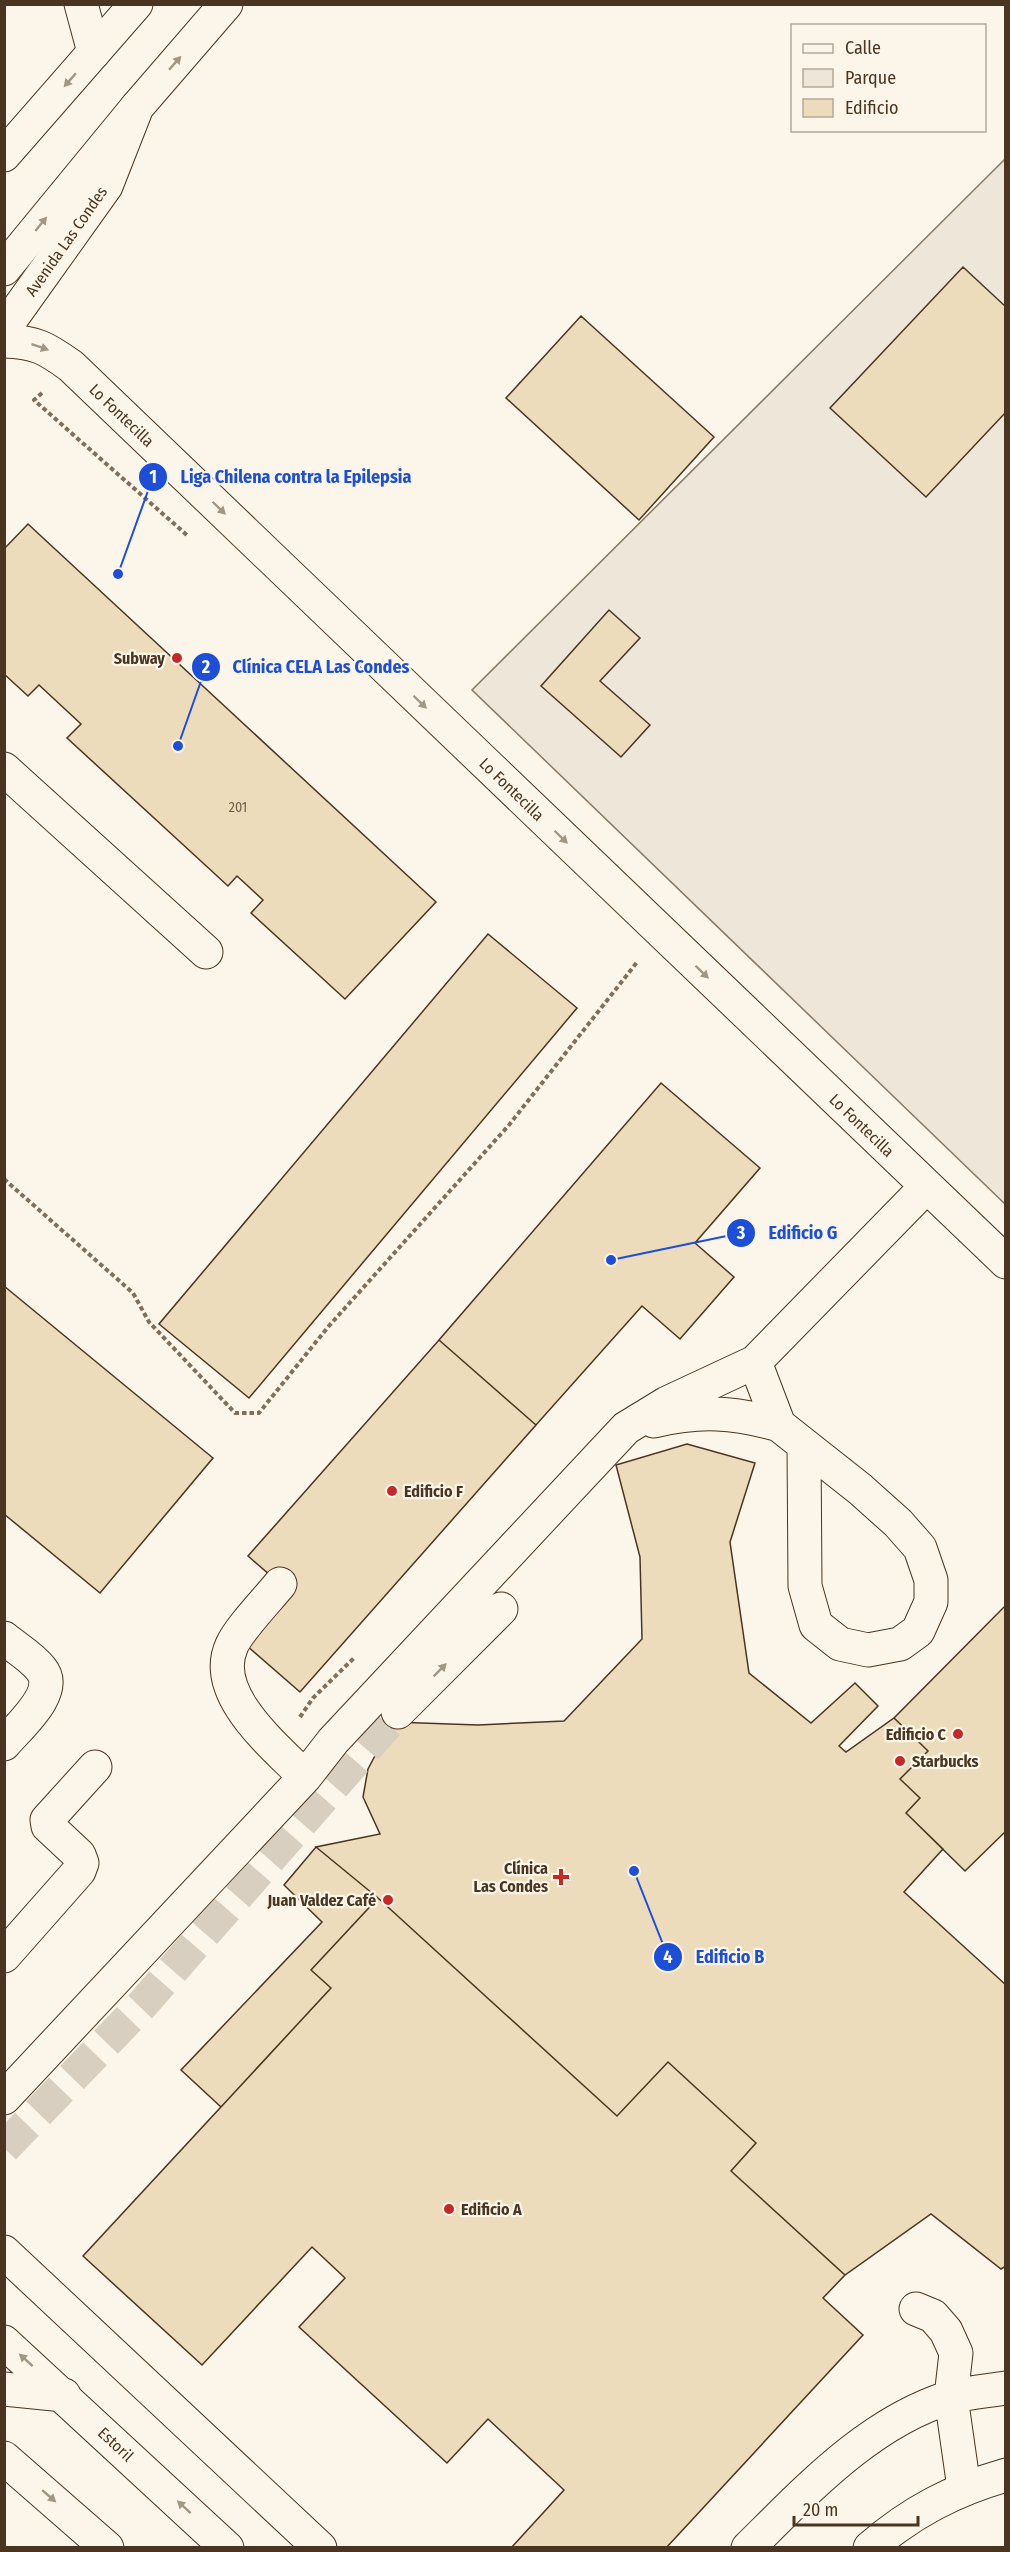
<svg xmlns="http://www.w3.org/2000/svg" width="1010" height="2552" viewBox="0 0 1010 2552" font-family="'Fira Sans Condensed',sans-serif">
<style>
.green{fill:#ede6d9;stroke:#887966;stroke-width:1.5}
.building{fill:#ecdcbc;stroke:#4a3520;stroke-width:1.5}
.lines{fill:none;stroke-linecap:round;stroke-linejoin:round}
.minor-tunnel{stroke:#d8cfc1;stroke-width:33;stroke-dasharray:33 16;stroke-linecap:butt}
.minor-casing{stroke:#4a3520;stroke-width:35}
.major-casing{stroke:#4a3520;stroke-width:35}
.highway-casing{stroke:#4a3520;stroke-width:35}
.path{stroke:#7f6f5c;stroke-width:4;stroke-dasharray:4.5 3;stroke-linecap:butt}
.minor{stroke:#fbf6e9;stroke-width:33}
.major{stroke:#fbf6e9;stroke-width:33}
.highway{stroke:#fbf6e9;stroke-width:33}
.oneway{fill:#a29684}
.poi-dot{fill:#c62828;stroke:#fbf6e9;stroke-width:2}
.labels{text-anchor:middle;stroke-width:4.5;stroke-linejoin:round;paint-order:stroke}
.number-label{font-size:14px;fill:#725f47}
.street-label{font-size:16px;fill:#4a3520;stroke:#fbf6e9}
.poi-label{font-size:16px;font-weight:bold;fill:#4a3520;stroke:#fbf6e9;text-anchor:end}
.leader{fill:none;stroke:#1d4ed8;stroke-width:2}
.callout-dot{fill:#1d4ed8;stroke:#fbf6e9;stroke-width:2}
.mark-label{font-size:18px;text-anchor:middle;font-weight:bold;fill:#fff}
.callout-label{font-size:18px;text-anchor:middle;font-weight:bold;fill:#1d4ed8;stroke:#fbf6e9;stroke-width:4.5;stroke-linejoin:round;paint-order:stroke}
</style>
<rect width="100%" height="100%" fill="#fbf6e9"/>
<path class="green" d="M1004,160l1,1v1043l-533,-514z"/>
<path class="building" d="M963,267l43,40v105l-80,85 -96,-89z
M581,316l133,121 -75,83 -133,-122z
M28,524l408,378 -91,97 -94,-86 12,-13 -26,-24 -9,10 -161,-148 14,-14 -42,-39 -11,11 -24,-22v-125z
M609,610l31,28 -40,43 50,44 -29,32 -80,-71z
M488,934l89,74 -328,390 -90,-74z
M661,1083l99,85 -65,75 39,34 -54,62 -38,-33 -106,119 -97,-85z
M4,1286l209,172 -113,135 -96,-79z
M439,1340l97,85 -236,267 -54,-47 46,-51 -44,-38z
M687,1444l68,19 -25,79 19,131 62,50 44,-40 23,23 -39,40 7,6 48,-34 34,33 -28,28 20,19 -14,15 37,36 -39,43 102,93v281l-5,3 -70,-55 -86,61 -114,-104 25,-28 -88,-81 -51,54 -239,-218 -62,-51 64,-13 -17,-37 5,-28 25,-47 85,3 86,-4 78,-82 -2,-82 -24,-92z
M1006,1605v226l-41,40 -59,-58 14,-15 -20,-19 28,-28 -34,-33z
M316,1847l62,51 -67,72 20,18 -110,119 -40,-37 141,-148 -38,-37z
M378,1898l239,218 51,-54 88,81 -25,28 114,104 -22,23 40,37 -197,213h-155l53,-58 -76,-71 -41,44 -148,-136 46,-49 -33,-31 -110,118 -119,-109 248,-268 -20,-18z"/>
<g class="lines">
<path class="minor-tunnel" d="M4,2148l137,-142 257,-294"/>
<defs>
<path id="minor" d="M81,4l13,48
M4,341c32,1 42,7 67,25l935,896
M4,769l202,183
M755,1362l24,63 81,64 38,34 22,25 11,32v22l-13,29 -18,13 -32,6 -28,-6 -24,-19 -11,-39 -1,-141
M654,1421c46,-11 80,-9 125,4
M280,1584c-12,15 -41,45 -48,61 -23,49 43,101 73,132
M4,1638c12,10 28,19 37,31 19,23 -22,57 -37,75
M398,1712l103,-103
M4,1956l75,-85 3,-8 -3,-8 -31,-29 -1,-6 48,-53
M4,2098l301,-321 28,-36 293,-313 41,-25 88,-41 171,-175
M4,2252l316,296
M916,2309l17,7 13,15 10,22 -5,44 13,91
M4,2389l60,6
M748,2548c59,-58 121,-126 203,-151 17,-5 37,-6 55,-9
M870,2548c41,-36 84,-58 136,-73"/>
<path id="major" d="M4,155l132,-151
M4,329l102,-143 31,-79 89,-103
M4,2342l223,206
M4,2458l103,90"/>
<path id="highway" d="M4,269l133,-162"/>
</defs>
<use href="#minor" class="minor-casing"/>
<use href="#major" class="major-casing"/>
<use href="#highway" class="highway-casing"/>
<path class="path" d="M42,393l-8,7 155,137
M4,1179l129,114 16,29 86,91h24l69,-86 181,-202 129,-164
M300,1717l13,-19 41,-40"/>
<use href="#minor" class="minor"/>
<use href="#major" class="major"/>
<use href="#highway" class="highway"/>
</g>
<defs><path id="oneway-solid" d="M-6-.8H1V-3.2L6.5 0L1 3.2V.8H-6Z" transform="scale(1.5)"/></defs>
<g class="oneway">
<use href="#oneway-solid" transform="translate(175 63) rotate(-49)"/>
<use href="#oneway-solid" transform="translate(70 80) rotate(131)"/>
<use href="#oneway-solid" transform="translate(41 224) rotate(-51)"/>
<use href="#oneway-solid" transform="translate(40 347) rotate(19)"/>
<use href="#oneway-solid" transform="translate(219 508) rotate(44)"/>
<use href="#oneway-solid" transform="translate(420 702) rotate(44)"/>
<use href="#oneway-solid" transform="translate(561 837) rotate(44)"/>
<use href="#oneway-solid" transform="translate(702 972) rotate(44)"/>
<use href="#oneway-solid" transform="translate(440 1670) rotate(-45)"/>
<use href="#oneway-solid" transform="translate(26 2360) rotate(-138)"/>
<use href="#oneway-solid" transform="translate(49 2496) rotate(41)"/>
<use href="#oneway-solid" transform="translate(184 2507) rotate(-137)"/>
</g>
<g class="poi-dot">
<circle cx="177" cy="658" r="6"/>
<circle cx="392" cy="1491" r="6"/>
<circle cx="958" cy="1734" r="6"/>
<circle cx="900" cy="1761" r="6"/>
<path d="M558 1868h6v6h6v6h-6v6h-6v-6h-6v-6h6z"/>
<circle cx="388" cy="1900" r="6"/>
<circle cx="449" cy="2209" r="6"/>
</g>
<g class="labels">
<g class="number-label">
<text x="238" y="812">201</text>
</g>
<g class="street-label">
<text transform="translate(66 241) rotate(-55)" y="6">Avenida Las Condes</text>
<text transform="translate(122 415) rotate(44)" y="6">Lo Fontecilla</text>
<text transform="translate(512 789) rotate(44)" y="6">Lo Fontecilla</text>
<text transform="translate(862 1125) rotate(44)" y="6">Lo Fontecilla</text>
<text transform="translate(116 2444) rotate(43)" y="6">Estoril</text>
</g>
<g class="poi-label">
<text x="165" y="664">Subway</text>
<text x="404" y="1497" text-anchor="start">Edificio F</text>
<text x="946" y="1740">Edificio C</text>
<text x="912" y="1767" text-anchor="start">Starbucks</text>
<text x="548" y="1874">Clínica<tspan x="548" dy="18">Las Condes</tspan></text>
<text x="376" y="1906">Juan Valdez Café</text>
<text x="461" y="2215" text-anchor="start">Edificio A</text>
</g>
</g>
<path class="leader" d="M118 574L153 477M178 746L206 667M611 1260L741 1233M634 1871L668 1957"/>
<g class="callout-dot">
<circle cx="118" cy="574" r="6"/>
<circle cx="178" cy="746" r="6"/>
<circle cx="611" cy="1260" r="6"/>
<circle cx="634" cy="1871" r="6"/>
<circle cx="153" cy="477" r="15"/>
<circle cx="206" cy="667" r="15"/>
<circle cx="741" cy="1233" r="15"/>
<circle cx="668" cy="1957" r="15"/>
</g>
<g class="mark-label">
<text x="153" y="483">1</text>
<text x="206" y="673">2</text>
<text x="741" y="1239">3</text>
<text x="668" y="1963">4</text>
</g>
<g class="callout-label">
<text x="296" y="483">Liga Chilena contra la Epilepsia</text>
<text x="321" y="673">Clínica CELA Las Condes</text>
<text x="803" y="1239">Edificio G</text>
<text x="730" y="1963">Edificio B</text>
</g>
<rect width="1010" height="2552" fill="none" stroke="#4a3520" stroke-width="12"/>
<rect x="791" y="24" width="195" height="108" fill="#fbf6e9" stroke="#b4a999" stroke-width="1.5"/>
<rect x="803" y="44" width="30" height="9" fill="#fbf6e9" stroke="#b4a999" stroke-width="1.5"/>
<text x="845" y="54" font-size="18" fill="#4a3520">Calle</text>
<rect x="803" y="69" width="30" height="18" fill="#ede6d9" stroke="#b4a999" stroke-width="1.5"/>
<text x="845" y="84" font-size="18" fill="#4a3520">Parque</text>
<rect x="803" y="99" width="30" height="18" fill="#ecdcbc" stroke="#b4a999" stroke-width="1.5"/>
<text x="845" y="114" font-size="18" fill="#4a3520">Edificio</text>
<path d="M794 2516v9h124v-9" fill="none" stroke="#4a3520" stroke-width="3"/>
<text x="803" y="2516" font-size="18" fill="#4a3520" stroke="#fbf6e9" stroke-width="4.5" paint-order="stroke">20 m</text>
</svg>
